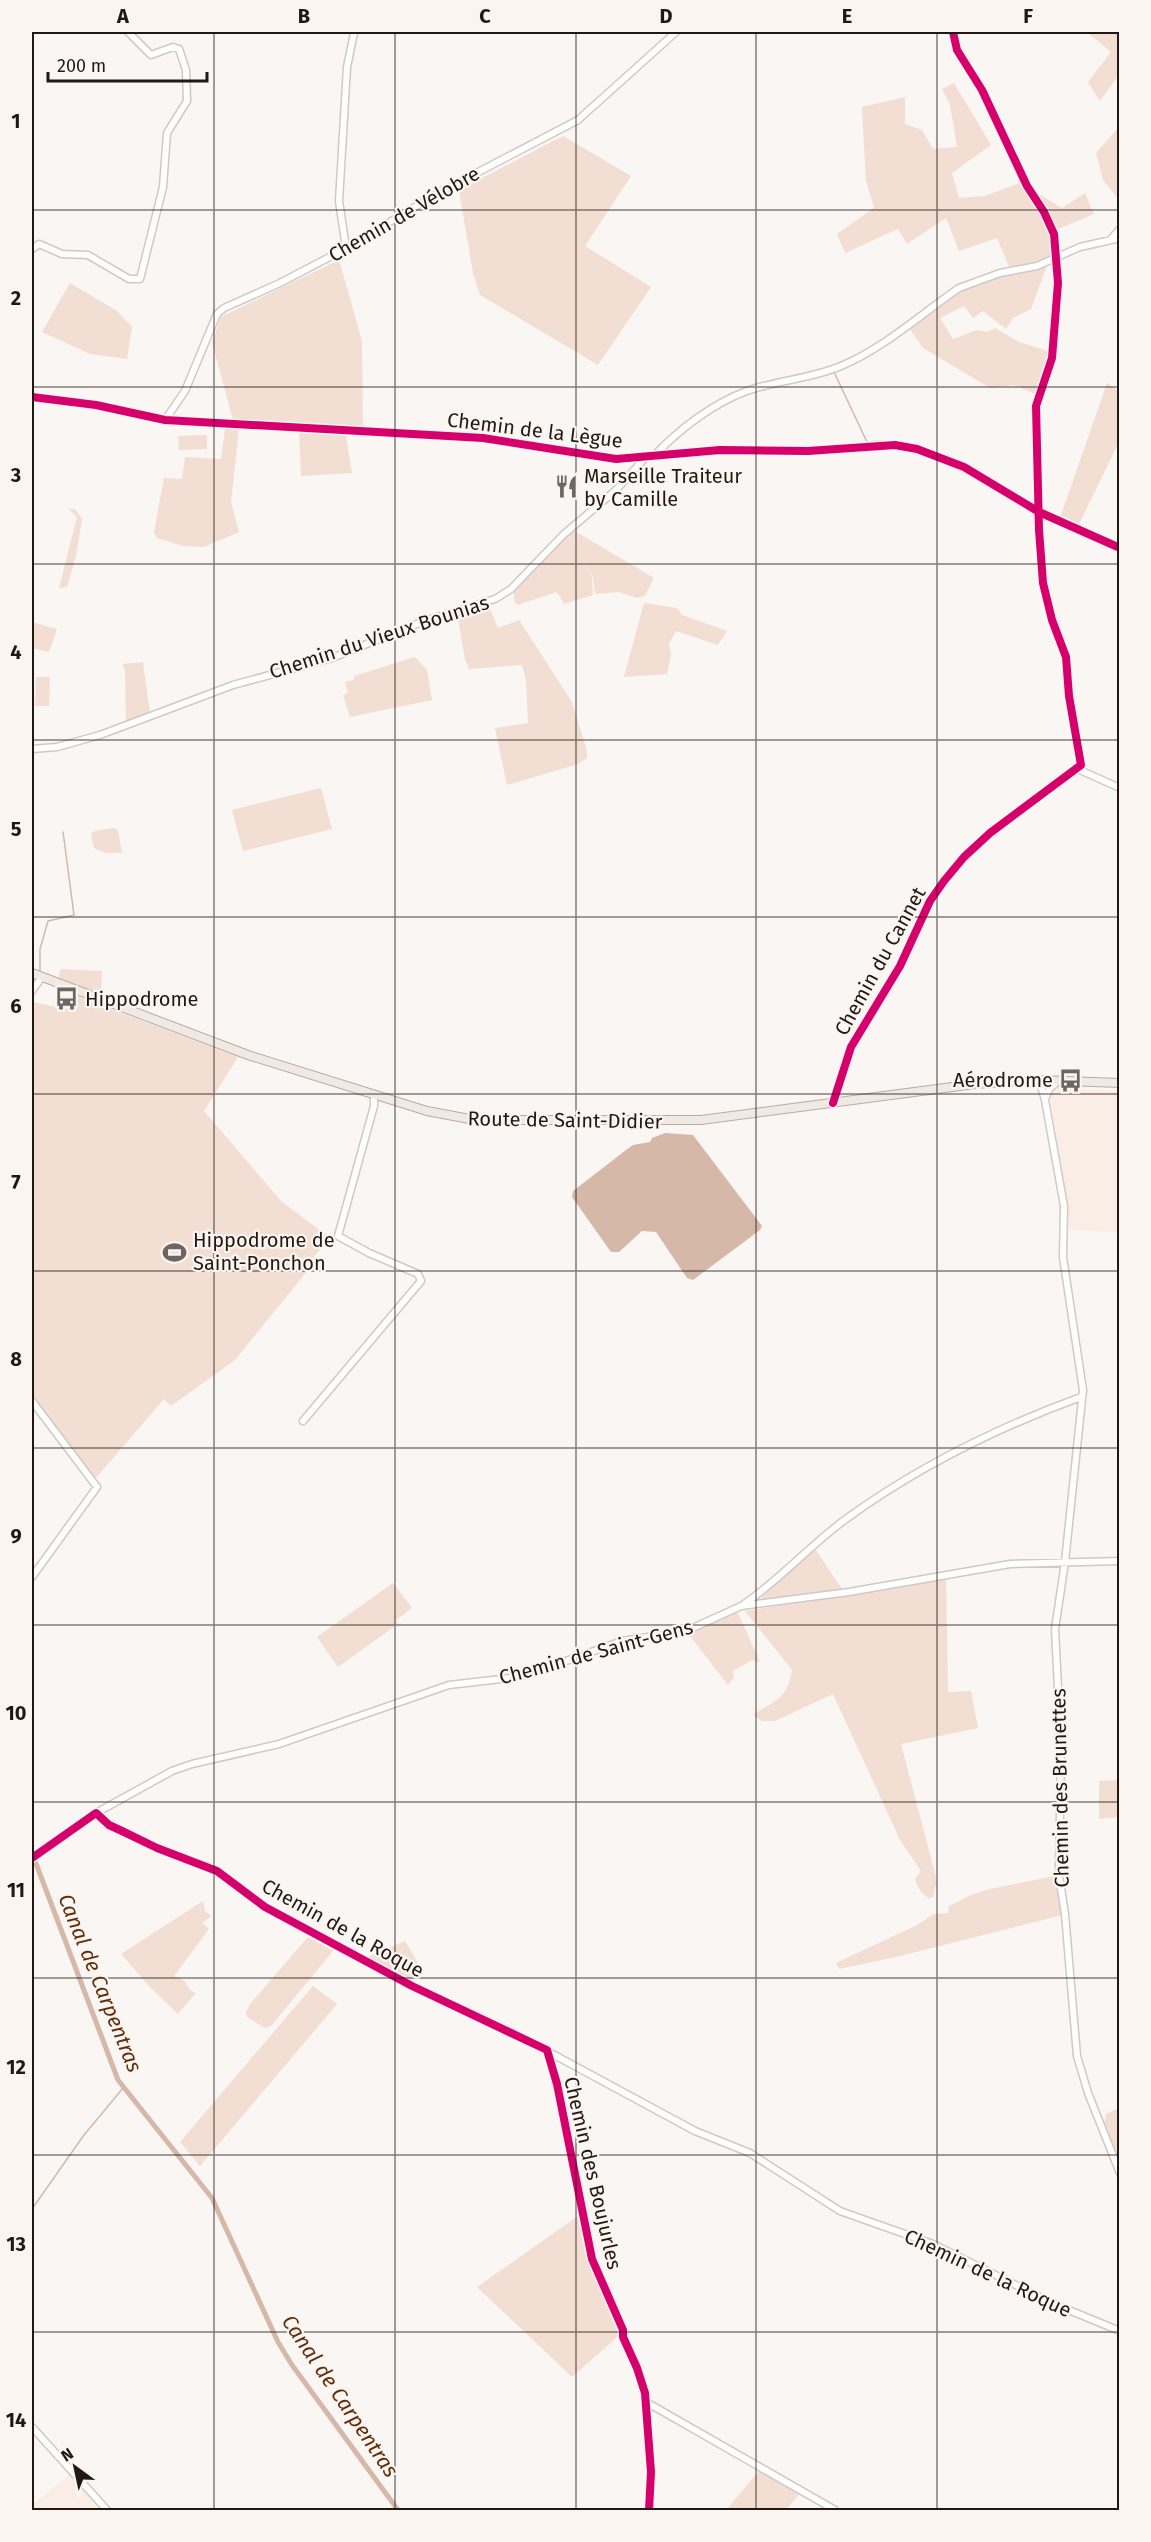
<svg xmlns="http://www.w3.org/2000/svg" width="1151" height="2542" viewBox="0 0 1151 2542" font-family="'Fira Sans',sans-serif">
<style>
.built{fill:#faede5}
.green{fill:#f2ded2}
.water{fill:#d5b8a8}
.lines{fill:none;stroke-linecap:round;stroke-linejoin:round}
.stream{stroke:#d5b8a8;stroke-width:1.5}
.canal{stroke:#d5b8a8;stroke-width:5}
.minor-casing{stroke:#d0c9c6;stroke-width:9}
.major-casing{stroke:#baaba2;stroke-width:10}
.minor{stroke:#fefefd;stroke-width:6}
.major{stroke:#f1e9e4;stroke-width:8}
.cycleway-casing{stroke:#fbf5f2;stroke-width:11}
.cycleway{stroke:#d6006c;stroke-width:8}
.grid{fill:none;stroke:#221813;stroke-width:1.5;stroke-opacity:0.55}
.labels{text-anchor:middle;stroke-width:4.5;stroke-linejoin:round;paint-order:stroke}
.street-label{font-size:20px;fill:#221813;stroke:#fbf5f2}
.poi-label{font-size:20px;fill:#221813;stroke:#fbf5f2;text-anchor:start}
.water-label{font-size:21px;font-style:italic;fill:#612e09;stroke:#fbf5f2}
.neatline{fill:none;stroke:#221813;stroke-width:2}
.grid-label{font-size:20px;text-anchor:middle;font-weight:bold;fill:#221813}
</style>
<rect width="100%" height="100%" fill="#f9f6f4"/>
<path class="built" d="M1058,1088l61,3v142l-51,-4 -5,-53 -13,-79z
M71,2474l32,36h-65l-5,-6z"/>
<path class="green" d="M1087,32h32v43l-19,26 -12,-19 23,-30z
M954,83l37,62 -39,28 7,25 26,-2 34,-13 22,30 13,37 -5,10 -26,8 -13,1 -13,-31 -38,13 -13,-33 -39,26 -9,-15 -53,24 -8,-19 37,-26 -8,-27 -4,-74 43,-10v27l17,6 11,19 24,-2 -7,-42 -8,-16z
M1119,127v73l-16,-20 -7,-27z
M563,136l68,40 -46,70 66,41 -53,78 -118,-70 -7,-22 -14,-83z
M1034,191l28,17 23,-15 9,21 -38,16z
M339,260l23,81 1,85 -130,-6 -21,-78 9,-25z
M1048,263l-17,46 -18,9 -7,11 -23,-18 -10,7 -9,-12 -24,12 13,21 24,-9 10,2 8,-4 24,14 29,9 1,6 -14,37 -21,-9 -24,3 -67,-40 -13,-19c8,-11 18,-17 28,-24 34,-24 70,-32 110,-42z
M70,283l47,28 15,16 -5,32 -37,-5 -48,-22z
M1107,383l12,8v51l-40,82 -18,-9z
M225,429h14l-8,73 8,30 -35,15 -21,-1 -26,-8 -3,-6 10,-54 18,1 3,-22 36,2z
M299,429l46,2 7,42 -51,3z
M207,435v14l-28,1 -1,-14z
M68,508l8,2 6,9 -6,37 -9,31 -8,1 18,-71z
M573,530l81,48 -9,18 -8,2 -19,-6 -23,2 -2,-17 -16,-28 15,28 1,18 -29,9 -7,-12 -40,13 -3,-4v-12l53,-55 4,6 -3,-7z
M644,603l33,5 5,7 45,16 -9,14 -42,-14 -7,13 2,10 -4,20 -43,3z
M488,604l10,24 21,-8 53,82 15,49v7l-9,6 -71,21 -12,-57 33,-5 -2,-44 -4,-14 -53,4 -4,-10 -8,-46z
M32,622l25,7 -8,23 -17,-4z
M415,657l12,13 5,30 -82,17 -7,-22 5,-2 -3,-11 9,-2v-4z
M143,662l7,52 -24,8 -1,-52 -3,-6z
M36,677h14l-1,29h-14z
M321,788l11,41 -89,22 -11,-41z
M114,828l4,2 4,23h-17l-11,-5 -3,-15 4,-2z
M61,969l41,2 -1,26 -43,-18z
M76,996l162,61 -34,54 77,90 49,37 -24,28 2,4 -73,90 -64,46 -7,-7 -70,81 -30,-38 -32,-46v-394l25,5 17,-5z
M815,1549l27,40 -81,11 2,-6z
M946,1578l2,114 23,-1 7,37 -77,16 36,137 -4,16 -4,1c-7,-3 -12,-11 -14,-19l6,-8 -21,-31 -67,-146 -58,27h-13l-9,-6c22,-15 35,-16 39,-45l-47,-59z
M393,1583l19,25 -16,12 2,4 -60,43 -21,-30z
M737,1611l23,51 -8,-2 -19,11 1,7 -6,7 -41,-53z
M1119,1780v37l-20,2v-38z
M1055,1876l7,39 -166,42 -57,12 -3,-6 81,-38 17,-11 14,-1 1,-7 22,-11 19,-6z
M203,1901l2,10 6,5 -9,7 7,6 -35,47 11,5 5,9 6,3 -18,21 -29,-28 -28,-32z
M308,1937l25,14 -62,75 -6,2 -18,-11 -1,-5 4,-8z
M405,1941l18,31 -13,8 -42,-23z
M313,1986l24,18 -137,162 -20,-24z
M1119,2108l1,50h-1l-15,-32 2,-12z
M578,2216l9,43 30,69v9l-45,40 -95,-90z
M759,2471l41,22 -14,17h-60z"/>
<path class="water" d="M665,1133l28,2 69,91 -2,4 -67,50 -6,-2 -31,-46 -14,-1 -23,21h-8l-39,-55 1,-6 53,-41 7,-5 17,-3 2,-4z"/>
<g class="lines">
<path class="stream" d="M834,372l33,70c34,-4 65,7 95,21
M890,448c54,7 100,39 145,67
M967,465l67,39
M1042,508l35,17
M32,969l8,3v-23l8,-28 26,-6 -11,-83
M32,2209l52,-74 39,-47"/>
<path class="canal" d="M32,1853l86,227 94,118 66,144 14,23 106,145"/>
<defs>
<path id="minor" d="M1110,240l10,-11
M346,248l-7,-47 8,-134 7,-34
M32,249l7,-5 23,10 26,1 41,24h11l23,-92 4,-54 20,-32 -1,-31 -7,-21 -6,-2 -22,8 -23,-23
M32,397l64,8 69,15 318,18 133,21 104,-9 88,1 87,-6 22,4 47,18 75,45 81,36
M165,420l20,-29 32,-77 7,-6 56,-25 61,-32 101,-60 136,-71 98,-88
M653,457c24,-26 60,-54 94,-66 31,-11 63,-12 94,-25 43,-18 80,-52 118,-78l41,-15 37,-7 43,-19 40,-9
M32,749l25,-2 43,-12 133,-50 99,-27 92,-37 71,-22 16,-10 52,-54 53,-45 30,-33
M1082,771l38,17
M32,991l10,-14
M1039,1080l6,20 19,106 -1,51 20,133 -18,172 -10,67 6,118 -2,128 6,39 12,142 11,37 32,80
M1045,1099l5,-11 10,-8
M833,1103l18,-56 49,-81 30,-65 14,-20 20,-24 26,-24 91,-68 -12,-69 -3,-39 -14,-37 -9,-37 -4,-53 -3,-124 16,-48 6,-75 -4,-49 -10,-22 -17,-26 -45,-96 -25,-40 -4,-18
M32,1401l65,86 -65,90
M303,1421l118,-140 -3,-7 -49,-21 -31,-17 36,-130v-11
M744,1604c37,-25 66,-59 102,-85 73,-53 150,-91 235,-122
M96,1813l13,12 13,6 35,17 60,23 48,36 147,79 98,45 185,100 55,22 90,58 93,33 121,60 66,27
M32,1858l64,-45 76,-42 20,-7 87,-20 170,-59 61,-7 25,-6 87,-31 64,-10 55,-25 108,-14 161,-28 110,-3
M547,2050l10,34 35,175 31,71v7l14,31 8,25 6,79 -2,38
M646,2402l189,108
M32,2427l75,83"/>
<path id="major" d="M32,973l216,82 179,56 48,9h226l274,-36 64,-4 81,3"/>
</defs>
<use href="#minor" class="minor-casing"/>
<use href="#major" class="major-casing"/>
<use href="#minor" class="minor"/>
<use href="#major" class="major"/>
<defs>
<path id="cycleway" d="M32,397l64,8 69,15 318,18 133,21 104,-9 88,1 87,-6 22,4 47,18 75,45 81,36
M833,1103l18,-56 49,-81 30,-65 14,-20 20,-24 26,-24 91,-68 -12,-69 -3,-39 -14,-37 -9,-37 -4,-53 -3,-124 16,-48 6,-75 -4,-49 -10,-22 -17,-26 -45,-96 -25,-40 -4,-18
M32,1858l64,-45 13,12 13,6 35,17 60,23 48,36 147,79 135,64 10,34 35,175 31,71v7l14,31 8,25 6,79 -2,38"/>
</defs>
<use href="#cycleway" class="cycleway-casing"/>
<use href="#cycleway" class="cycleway"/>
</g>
<path class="grid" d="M214,32v2478M395,32v2478M576,32v2478M756,32v2478M937,32v2478M32,210h1088M32,387h1088M32,564h1088M32,740h1088M32,917h1088M32,1094h1088M32,1271h1088M32,1448h1088M32,1625h1088M32,1802h1088M32,1978h1088M32,2155h1088M32,2332h1088"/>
<defs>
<symbol id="restaurant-bare" viewBox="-9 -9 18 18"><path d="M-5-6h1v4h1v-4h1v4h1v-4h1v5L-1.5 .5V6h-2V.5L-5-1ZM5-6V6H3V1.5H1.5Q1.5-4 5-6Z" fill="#6d6662" stroke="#fbf5f2" stroke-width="2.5" paint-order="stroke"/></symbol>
<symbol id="bus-bare" viewBox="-9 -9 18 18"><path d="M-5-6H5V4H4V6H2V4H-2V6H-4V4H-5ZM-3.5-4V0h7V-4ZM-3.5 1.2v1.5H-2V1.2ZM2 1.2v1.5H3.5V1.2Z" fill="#6d6662" stroke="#fbf5f2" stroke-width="2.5" paint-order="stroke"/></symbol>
<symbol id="stadium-bare" viewBox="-9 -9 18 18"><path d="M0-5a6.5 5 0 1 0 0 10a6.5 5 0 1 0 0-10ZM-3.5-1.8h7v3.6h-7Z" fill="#6d6662" stroke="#fbf5f2" stroke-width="2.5" paint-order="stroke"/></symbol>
</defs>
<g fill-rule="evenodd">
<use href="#restaurant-bare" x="550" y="470" width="33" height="33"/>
<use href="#bus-bare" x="50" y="982" width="33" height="33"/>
<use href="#bus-bare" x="1054" y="1064" width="33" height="33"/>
<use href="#stadium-bare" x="158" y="1236" width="33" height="33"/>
</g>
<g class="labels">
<g class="street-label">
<text transform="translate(404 214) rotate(-30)" y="7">Chemin de Vélobre</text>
<text transform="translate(535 430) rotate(7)" y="7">Chemin de la Lègue</text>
<text transform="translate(379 637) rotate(-18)" y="7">Chemin du Vieux Bounias</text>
<text transform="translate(880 961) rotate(-61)" y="7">Chemin du Cannet</text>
<text transform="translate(565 1120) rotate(1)" y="7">Route de Saint-Didier</text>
<text transform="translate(596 1652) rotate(-15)" y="7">Chemin de Saint-Gens</text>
<text transform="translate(1060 1788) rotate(-91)" y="7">Chemin des Brunettes</text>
<text transform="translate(343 1928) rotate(29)" y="7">Chemin de la Roque</text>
<text transform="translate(593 2173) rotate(77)" y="7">Chemin des Boujurles</text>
<text transform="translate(988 2273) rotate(25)" y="7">Chemin de la Roque</text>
</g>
<g class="poi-label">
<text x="584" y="483">Marseille Traiteur<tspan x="584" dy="23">by Camille</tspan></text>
<text x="85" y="1006">Hippodrome</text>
<text x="1053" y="1087" text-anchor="end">Aérodrome</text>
<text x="193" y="1247">Hippodrome de<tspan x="193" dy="23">Saint-Ponchon</tspan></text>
</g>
<g class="water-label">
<text transform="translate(100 1983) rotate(68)" y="7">Canal de Carpentras</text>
<text transform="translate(340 2396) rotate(56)" y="7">Canal de Carpentras</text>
</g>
</g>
<rect width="1151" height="2542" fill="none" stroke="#fbf5f2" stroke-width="66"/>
<g transform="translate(75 2467) rotate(327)" stroke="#fbf5f2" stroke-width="4.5" paint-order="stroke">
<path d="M0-4.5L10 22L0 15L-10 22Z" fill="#221813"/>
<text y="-9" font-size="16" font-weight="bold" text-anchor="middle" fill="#221813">N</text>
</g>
<path d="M48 72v9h159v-9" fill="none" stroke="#221813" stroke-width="3"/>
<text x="57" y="72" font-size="18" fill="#221813" stroke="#fbf5f2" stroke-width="4.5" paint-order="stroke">200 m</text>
<rect x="33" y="33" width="1085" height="2476" class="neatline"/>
<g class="grid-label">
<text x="123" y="23">A</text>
<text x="304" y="23">B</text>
<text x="485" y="23">C</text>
<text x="666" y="23">D</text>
<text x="847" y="23">E</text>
<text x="1028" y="23">F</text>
<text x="16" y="128">1</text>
<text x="16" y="305">2</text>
<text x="16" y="482">3</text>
<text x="16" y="659">4</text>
<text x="16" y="836">5</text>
<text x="16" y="1013">6</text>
<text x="16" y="1189">7</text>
<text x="16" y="1366">8</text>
<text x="16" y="1543">9</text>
<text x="16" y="1720">10</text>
<text x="16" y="1897">11</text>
<text x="16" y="2074">12</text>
<text x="16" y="2251">13</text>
<text x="16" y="2427">14</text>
</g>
</svg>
